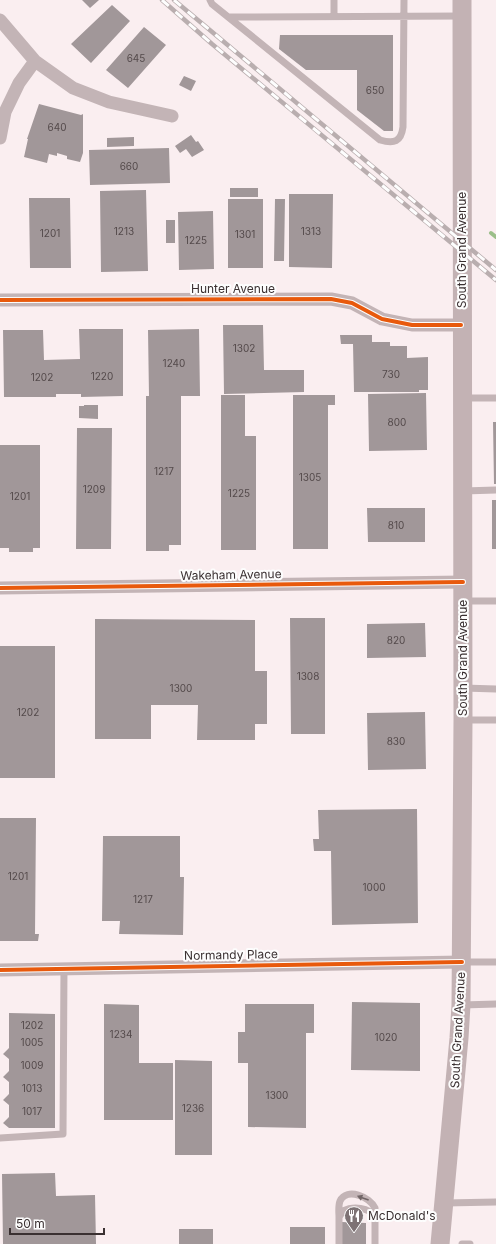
<svg xmlns="http://www.w3.org/2000/svg" width="496" height="1244" viewBox="0 0 496 1244" font-family="Inter,sans-serif">
<style>
.lines{fill:none;stroke-linecap:round;stroke-linejoin:round}
.stream{stroke:#9bbf8a;stroke-width:4}
.building{fill:#a19799}
.service{stroke:#c3b4b6;stroke-width:7}
.minor{stroke:#c3b4b6;stroke-width:13}
.secondary{stroke:#c3b2b4;stroke-width:19}
.rail-casing{stroke:#b9aeaf;stroke-width:4.5}
.rail{stroke:#fdfdfd;stroke-width:3;stroke-dasharray:9;stroke-linecap:butt}
.cycleway-casing{stroke:#fdfdfd;stroke-width:6}
.cycleway{stroke:#e8590c;stroke-width:4}
.oneway{fill:#716566}
.labels{text-anchor:middle;stroke-width:4;stroke-linejoin:round;paint-order:stroke}
.number-label{font-size:10px;fill:#544a4b}
.street-label{font-size:12px;fill:#3a3031;stroke:#fdfdfd}
.poi-label{font-size:12px;fill:#3a3031;stroke:#fdfdfd;text-anchor:start}
</style>
<rect width="100%" height="100%" fill="#faeef0"/>
<g class="lines">
<path class="stream" d="M491,233l5,4"/>
</g>
<path class="building" d="M82,0h17l-9,8z
M112,5l18,16 -39,42 -20,-19z
M144,27l22,18 -38,43 -22,-18z
M280,35h113v96h-9l-27,-21v-40h-51l-27,-21z
M184,76l12,5 -5,10 -12,-6z
M39,104l42,11 2,-1v39l-3,9 -13,-3v-3l-10,-3v3l-8,-2 -2,9 -23,-6 4,-18h-1z
M191,135l5,7 2,-1 6,9 -12,7 -6,-8 -6,4 -5,-7z
M134,137v9l-27,1v-9z
M169,148l1,35 -80,2 -1,-35z
M230,188h28v9h-28z
M146,190l2,81 -47,1 -1,-81z
M289,194h44l-1,74 -43,-1z
M29,198h41l1,70h-41z
M228,199h35v69h-35z
M275,199h10l-1,62h-10z
M213,211l1,58 -35,1 -1,-58z
M166,220h9v23h-9z
M223,325h40l1,45h40v22l-80,2z
M79,329h44v67l-42,1v-3h-25v3h-52l-1,-67h40l1,30 36,-1z
M199,329l1,67h-19v149h-12v6h-23v-155h3l-1,-66z
M340,335h32v7h18v4h17v12l21,-1v33h-9v2h-65l-1,-48h-12z
M426,393l1,57 -58,1 -1,-57z
M221,395h24v41h11v114h-35z
M293,395h42v10h-7v144h-35z
M84,405h14v14l-19,-1v-12h5z
M493,422h3v62h-2z
M77,428h35l-1,121h-35z
M0,445h40v103h-7v4h-24v-4h-9z
M492,500h4v49h-4z
M367,508h58v34h-57z
M290,618h35v116h-34z
M95,619l160,1v51h12v53h-12v16h-58l1,-35h-47v34h-56z
M425,623l1,34 -59,1v-34z
M0,646h55v132h-55z
M425,712l1,57 -58,1 -1,-57z
M417,809l1,114 -86,2 -1,-74h-17l-1,-12h6l-1,-29z
M0,818h36l-1,116h4l-1,7h-38z
M103,836h77v41h4l-1,58 -64,-1 1,-13h-18z
M352,1002l68,1v68l-69,-1z
M104,1004l35,1v58h34v57h-69z
M245,1004h69v29h-8v95l-58,-1v-64h-10v-31h7z
M9,1013l46,1v114h-46l-6,-5 6,-6v-12l-6,-5 6,-6v-12l-6,-5 6,-6v-12l-6,-5 6,-6z
M175,1060l37,1v94h-37z
M55,1173l1,23 39,-1 1,49h-93l-1,-70z
M342,1222l24,1v21h-24z
M290,1227h35v17h-35z
M179,1229h34v15h-34z"/>
<g class="lines">
<path class="service" d="M210,0l2,4 168,136c14,4 21,2 23,-13l1,-127
M334,16v-16
M229,17l233,-1
M463,398h33
M463,491l33,-1
M463,601h33
M463,688l33,1
M464,720h32
M462,962h34
M462,1005l34,-1
M0,1138l63,-4 1,-166
M445,1203l51,-1
M339,1217c0,-4 -1,-11 1,-16 7,-14 30,-4 35,7v36
M339,1244v-27l4,-6c10,-5 26,-4 32,6
M462,1244h8"/>
<path class="minor" d="M0,20l35,41 38,27 36,14 63,14
M0,138l5,-26 14,-29 16,-22
M0,300l331,-1 21,4 30,16 30,6h49
M0,588l463,-6
M0,970l462,-8"/>
<path class="secondary" d="M440,1244l19,-206 2,-33 2,-285 -1,-720"/>
<defs>
<path id="rail" d="M162,0l50,44 284,236
M174,0l322,270"/>
</defs>
<use href="#rail" class="rail-casing"/>
<use href="#rail" class="rail"/>
<defs>
<path id="cycleway" d="M0,300l331,-1 21,4 30,16 30,6h49
M0,588l463,-6
M0,970l462,-8"/>
</defs>
<use href="#cycleway" class="cycleway-casing"/>
<use href="#cycleway" class="cycleway"/>
</g>
<defs><path id="oneway-solid" d="M-6-.8H1V-3.2L6.5 0L1 3.2V.8H-6Z"/></defs>
<use class="oneway" href="#oneway-solid" transform="translate(363 1198) rotate(-160)"/>
<defs>
<symbol id="restaurant-pin" viewBox="-11 -11 22 30"><path d="M0 17L-7.5 6A9.5 9.5 0 1 1 7.5 6Z" fill="#7d7274" stroke="#fdfdfd"/><path d="M-5-6h1v4h1v-4h1v4h1v-4h1v5L-1.5 .5V6h-2V.5L-5-1ZM5-6V6H3V1.5H1.5Q1.5-4 5-6Z" fill="#fff"/></symbol>
</defs>
<g fill-rule="evenodd">
<use href="#restaurant-pin" x="343" y="1205" width="22" height="30"/>
</g>
<g class="labels">
<g class="number-label">
<text x="136" y="62">645</text>
<text x="375" y="94">650</text>
<text x="57" y="131">640</text>
<text x="129" y="170">660</text>
<text x="124" y="235">1213</text>
<text x="311" y="235">1313</text>
<text x="50" y="237">1201</text>
<text x="245" y="238">1301</text>
<text x="196" y="244">1225</text>
<text x="244" y="352">1302</text>
<text x="174" y="367">1240</text>
<text x="391" y="378">730</text>
<text x="102" y="380">1220</text>
<text x="42" y="381">1202</text>
<text x="397" y="426">800</text>
<text x="164" y="475">1217</text>
<text x="310" y="481">1305</text>
<text x="94" y="493">1209</text>
<text x="239" y="497">1225</text>
<text x="20" y="500">1201</text>
<text x="396" y="529">810</text>
<text x="396" y="644">820</text>
<text x="308" y="680">1308</text>
<text x="181" y="692">1300</text>
<text x="28" y="716">1202</text>
<text x="396" y="745">830</text>
<text x="18" y="880">1201</text>
<text x="374" y="891">1000</text>
<text x="143" y="903">1217</text>
<text x="32" y="1029">1202</text>
<text x="121" y="1038">1234</text>
<text x="386" y="1041">1020</text>
<text x="32" y="1046">1005</text>
<text x="32" y="1069">1009</text>
<text x="32" y="1092">1013</text>
<text x="277" y="1099">1300</text>
<text x="193" y="1112">1236</text>
<text x="32" y="1115">1017</text>
</g>
<g class="street-label">
<text transform="translate(462 250) rotate(-90)" y="4">South Grand Avenue</text>
<text x="233" y="293">Hunter Avenue</text>
<text transform="translate(231 575) rotate(-1)" y="4">Wakeham Avenue</text>
<text transform="translate(463 658) rotate(-90)" y="4">South Grand Avenue</text>
<text transform="translate(231 955) rotate(-1)" y="4">Normandy Place</text>
<text transform="translate(458 1030) rotate(-87)" y="4">South Grand Avenue</text>
</g>
<g class="poi-label">
<text x="368" y="1220">McDonald's</text>
</g>
</g>
<path d="M10 1228v6h94v-6" fill="none" stroke="#3a3031" stroke-width="2"/>
<text x="16" y="1228" font-size="12" fill="#3a3031" stroke="#fdfdfd" stroke-width="3" paint-order="stroke">50 m</text>
</svg>
